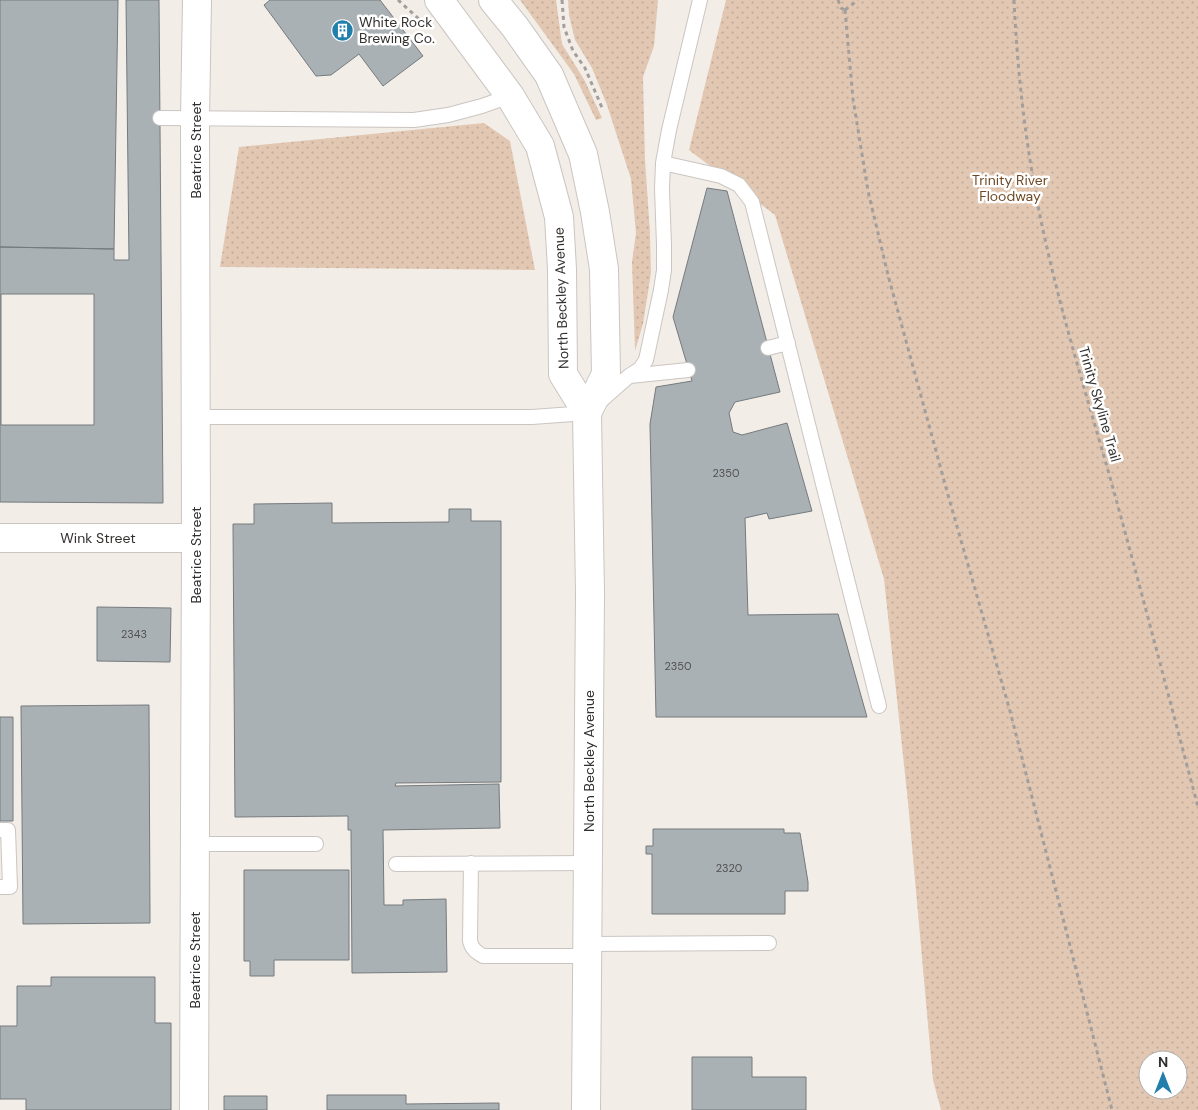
<svg xmlns="http://www.w3.org/2000/svg" width="1198" height="1110" viewBox="0 0 1198 1110" font-family="'DM Sans',sans-serif">
<style>
.grass{fill:url(#grass-dots);fill-rule:evenodd}
.building{fill:#aab1b5;stroke:#747a7d;fill-rule:evenodd}
.lines{fill:none;stroke-linecap:round;stroke-linejoin:round}
.lane-casing{stroke:#cbc5c1;stroke-width:16}
.street-casing{stroke:#cbc5c1;stroke-width:30}
.secondary-casing{stroke:#cbc5c1;stroke-width:30}
.path{stroke:#a39e9b;stroke-width:3;stroke-dasharray:4 4;stroke-linecap:butt}
.lane{stroke:#fff;stroke-width:14}
.street{stroke:#fff;stroke-width:28}
.secondary{stroke:#fff;stroke-width:28}
.labels{text-anchor:middle;stroke-width:5;stroke-linejoin:round;paint-order:stroke}
.number-label{font-size:11px;fill:#505050}
.poi-label{font-size:14px;fill:#32302e;stroke:#fff;text-anchor:start}
.street-label{font-size:14px;fill:#32302e;stroke:#fff}
.park-label{font-size:14px;fill:#704a26;stroke:#fff}
</style>
<defs>
<pattern id="grass-dots" width="8" height="8" patternUnits="userSpaceOnUse" patternTransform="scale(1.25)"><rect width="8" height="8" fill="#e2c8b2"/><path d="M2 2h.1M6 6h.1" fill="none" stroke="#c2ac99" stroke-width="1.8" stroke-linecap="round"/></pattern>
</defs>
<rect width="100%" height="100%" fill="#f3ede8"/>
<path class="grass" d="M520,0h36l6,44 23,37 17,37 -6,2 -22,-46z
M568,0h90l-4,46 -11,31 2,83 5,73 1,40 -8,51 -8,27 -3,-89 4,-29 -5,-54 -24,-74 -15,-37 -17,-28 -6,-25z
M726,0h472v1110h-257l-8,-30 -25,-278 -24,-223 -109,-364 -86,-65zM1148,1060h30v30h-30z
M484,123l26,18 25,129 -315,-3 19,-120z"/>
<path class="building" d="M0,0h118l-4,249 -114,-2z
M126,0h33l4,503 -163,-1v-255l114,2v11h15zM1,294h93v131h-93z
M270,0h110l43,56 -40,30 -24,-32 -28,21 -15,1 -52,-71z
M707,188l20,3 53,201 -45,10 -6,11 4,19 9,3 45,-12 25,88 -43,8 -2,-6 -22,5 3,97 90,-1 29,103h-211l-6,-293 6,-37 36,-6 -19,-64z
M332,503v20l117,-1v-13h22v12h30v261l-105,1 -1,3 104,-2 1,44 -117,2 1,75h19v-5l43,-1 1,73 -95,1 -1,-143h-3v-14l-113,1 -2,-293h21v-20z
M97,607l74,1 -1,54 -73,-1z
M149,705l1,218 -127,1 -2,-218z
M0,717h13v104h-13z
M653,829h131v4h16l8,49v9h-23v23h-133v-60h-6v-8h7z
M244,870h105v90h-75v16h-24v-15h-6z
M51,977h104v46h16v87h-145v-11h-26v-73h17v-40h34z
M692,1057h60v20h54v33h-114z
M327,1095h79v9l93,-1v7h-172z
M224,1096h43v14h-43z"/>
<g class="lines">
<defs>
<path id="lane" d="M160,118l254,2 34,-5 34,-9 28,-10
M663,163l58,13 18,9 13,17 127,504
M768,348l20,-5
M630,376l58,-6
M195,417h337l55,-4 42,-37 11,-7 6,-9 15,-70 3,-20v-25l-2,-56 1,-26 6,-33 31,-130
M0,830h8l2,57h-10
M195,844h121
M471,863l-1,78c2,8 6,11 13,15h105
M396,864l192,-1
M588,944l181,-1"/>
<path id="street" d="M0,538h196
M194,1110l2,-572 -1,-420 2,-118"/>
<path id="secondary" d="M439,0l71,96 30,50 19,71 3,52 1,105 24,39
M493,0l22,27 34,48 34,79 12,58 9,57 2,105 -19,39 3,180 -4,517"/>
</defs>
<use href="#lane" class="lane-casing"/>
<use href="#street" class="street-casing"/>
<use href="#secondary" class="secondary-casing"/>
<path class="path" d="M398,0l22,20
M562,0l2,27 9,24 12,17 18,42
M838,0l3,8 4,2
M1014,0c3,65 10,130 22,195 18,97 48,191 75,286 30,108 58,217 87,326
M845,10l8,89 15,92 20,84 60,220 62,216 102,399
M845,10l13,-10"/>
<use href="#lane" class="lane"/>
<use href="#street" class="street"/>
<use href="#secondary" class="secondary"/>
</g>
<defs>
<symbol id="building-disc" viewBox="-11 -11 22 22"><circle r="9.5" fill="#227fac" stroke="#fff"/><path d="M-4-6H4V6H1V3H-1V6H-4ZM-2.5-4.3h1.7v1.8h-1.7ZM.8-4.3h1.7v1.8H.8ZM-2.5-1h1.7V.8h-1.7ZM.8-1h1.7V.8H.8Z" fill="#fff"/></symbol>
</defs>
<g fill-rule="evenodd">
<use href="#building-disc" x="330" y="18" width="25" height="25"/>
</g>
<g class="labels">
<g class="number-label">
<text x="726" y="477">2350</text>
<text x="134" y="638">2343</text>
<text x="678" y="670">2350</text>
<text x="729" y="872">2320</text>
</g>
<g class="poi-label">
<text x="359" y="27">White Rock<tspan x="359" dy="16">Brewing Co.</tspan></text>
</g>
<g class="street-label">
<text transform="translate(196 150) rotate(-90)" y="5">Beatrice Street</text>
<text transform="translate(561 298) rotate(-92)" y="5">North Beckley Avenue</text>
<text transform="translate(1100 404) rotate(74)" y="5">Trinity Skyline Trail</text>
<text x="98" y="543">Wink Street</text>
<text transform="translate(196 555) rotate(-90)" y="5">Beatrice Street</text>
<text transform="translate(589 761) rotate(-90)" y="5">North Beckley Avenue</text>
<text transform="translate(195 960) rotate(-90)" y="5">Beatrice Street</text>
</g>
<g class="park-label">
<text x="1010" y="185">Trinity River<tspan x="1010" dy="16">Floodway</tspan></text>
</g>
</g>
<g transform="translate(1163 1075)"><circle r="24" fill="#ffffff" stroke="#adacab"/>
<path d="M0-4L9 19L0 12L-9 19Z" fill="#227fac"/>
<text y="-8" font-size="14" font-weight="bold" text-anchor="middle" fill="#32302e">N</text>
</g>
</svg>
